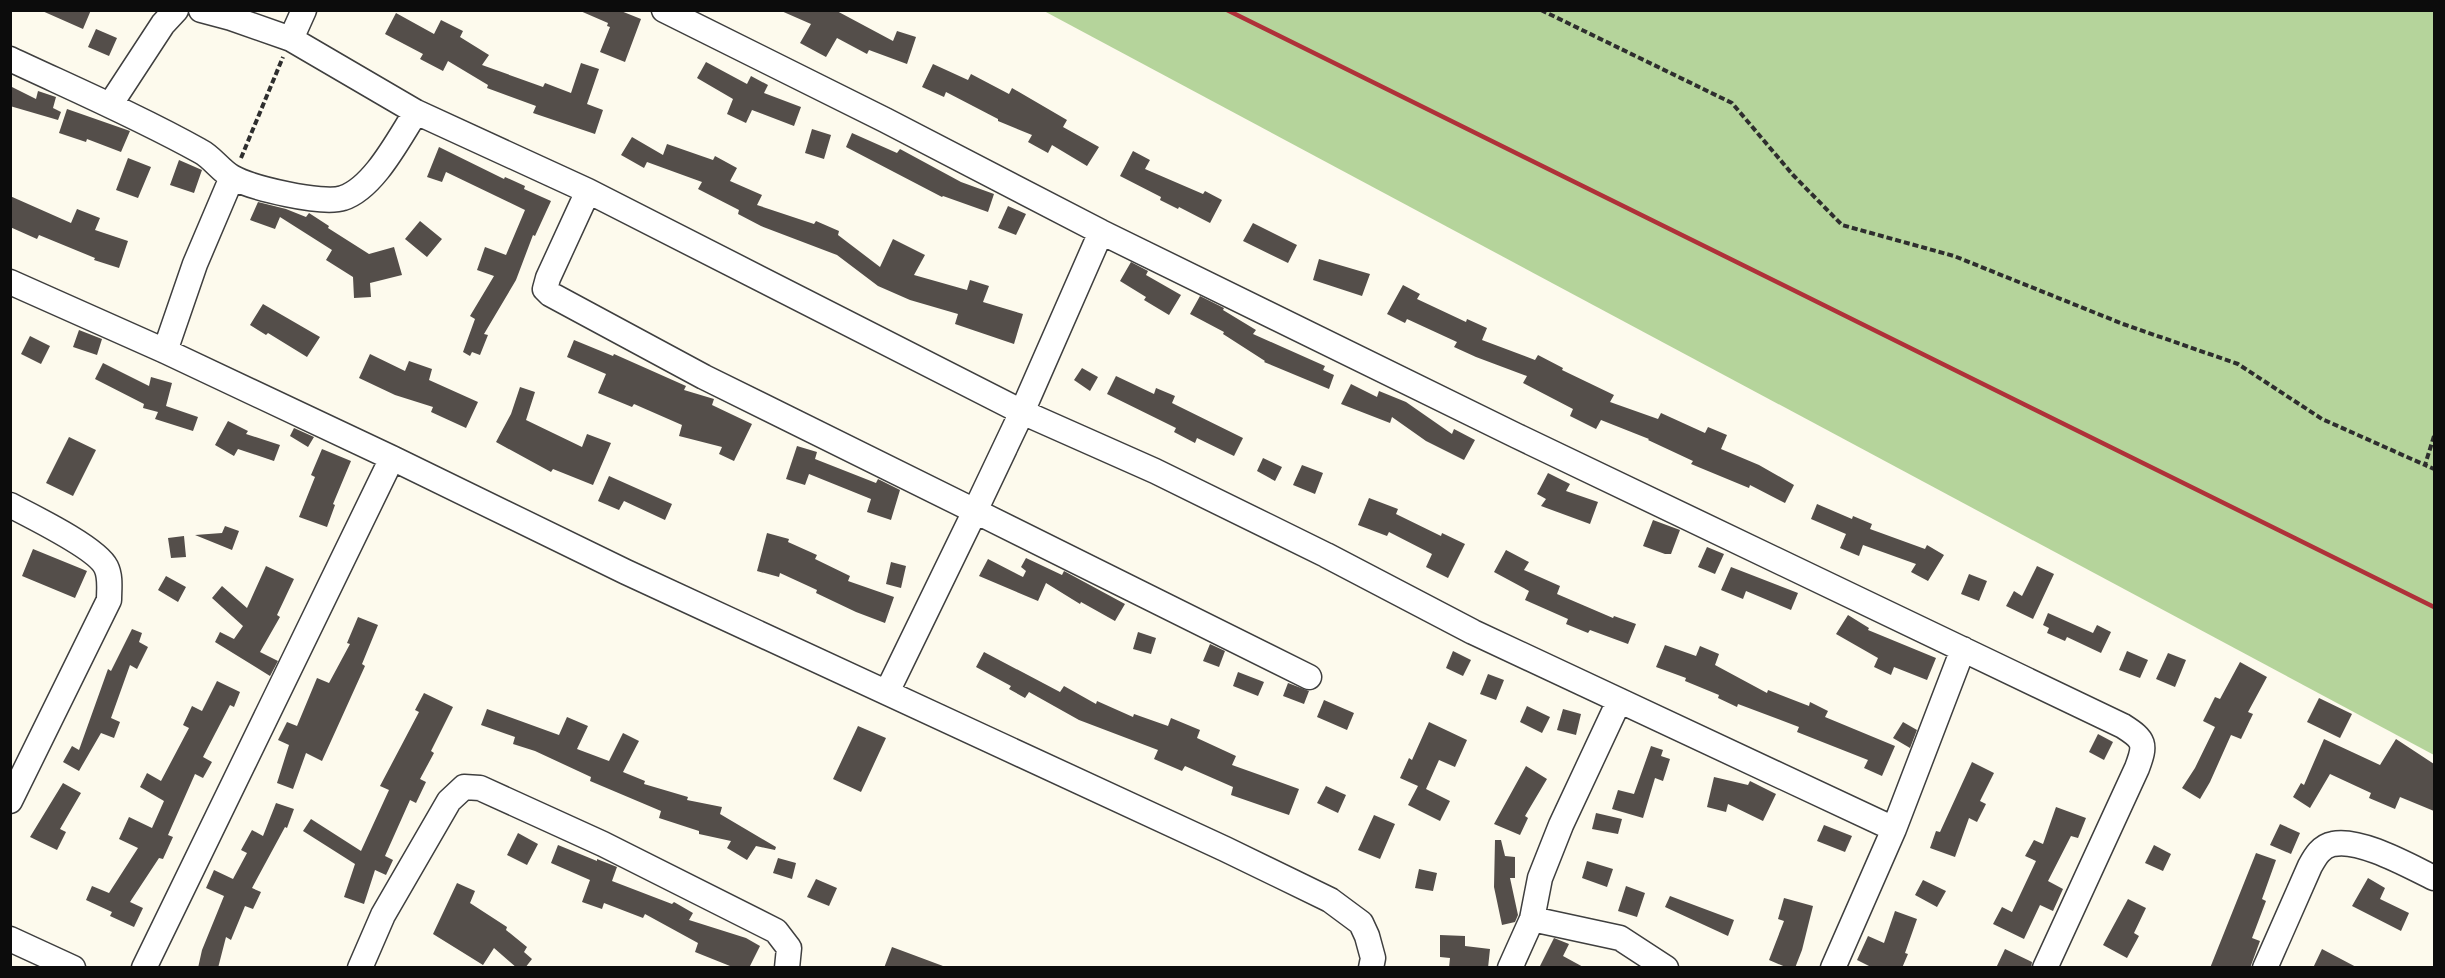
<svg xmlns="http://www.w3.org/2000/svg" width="2445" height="978" viewBox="0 0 2445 978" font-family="Lora,serif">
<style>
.forest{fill:#b5d49b}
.building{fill:#544e4a}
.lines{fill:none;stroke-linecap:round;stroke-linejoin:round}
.street-casing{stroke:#3f3f3f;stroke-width:27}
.path{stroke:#2e2e2e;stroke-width:4;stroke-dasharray:6 3;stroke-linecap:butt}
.street{stroke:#fff;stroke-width:24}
.rail{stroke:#af3139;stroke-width:4.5}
</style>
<rect width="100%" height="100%" fill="#fdfaed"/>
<path class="forest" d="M1044,11h1390v744z"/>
<path class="building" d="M40,10h51l-8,19z
M578,10l43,1 20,8 -16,43 -25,-10 10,-25 -3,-1 1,-3z
M779,10h56l58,31 4,-10 19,6 -9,27 -38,-14 -2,4 -30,-16 -11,19 -26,-14 11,-19z
M396,13l38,21 7,-14 22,11 -3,6 29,18 -7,10 61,22 2,-4 26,10 10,-30 18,6 -12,35 16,6 -8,24 -62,-21 3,-7 -49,-18 1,-3 -40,-24 -5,10 -23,-12 3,-5 -38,-20z
M96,29l21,9 -8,18 -21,-9z
M706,62l41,22 4,-8 17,9 -4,8 37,14 -7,19 -42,-16 -6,13 -19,-9 6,-15 -36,-21z
M933,64l35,16 3,-6 38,20 3,-6 55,32 -4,7 36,20 -12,19 -35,-21 -4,8 -20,-11 4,-7 -34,-14v-2l-52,-27 -2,5 -22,-10z
M10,86l26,13 2,-8 18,6 -3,11 8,4 -3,8 -48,-14z
M67,109l63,22 -9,21 -34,-13 -1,3 -27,-9z
M812,129l19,6 -7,24 -19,-6z
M852,133l45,20 3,-4 61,33 33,12 -6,18 -45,-16 -1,1 -96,-50z
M632,137l31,18 4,-11 46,16 2,-4 22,12 -7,13 32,14 -5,10 57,19 2,-3 23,10 -1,4 42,32 13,-28 32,16 -11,20 53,15 3,-10 19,6 -6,16 40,12 -9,30 -59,-20 3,-10 -48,-14 -32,-14 -41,-31 -76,-29 -23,-12 1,-4 -41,-21 4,-7 -55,-20 -3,6 -23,-13z
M439,147l65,32 1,-2 20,9 -1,3 27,12 -16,35 -2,-1 -17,45 -32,54 4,1 -8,20 -8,-3 -2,4 -7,-4 12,-33 -5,-3 24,-40 -17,-6 8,-23 21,8 19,-45 -79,-38 -4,10 -15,-5z
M1133,151l17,9 -5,9 58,25 2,-3 17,9 -12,23 -31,-16 -1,2 -18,-9 1,-3 -41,-21z
M128,158l23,9 -13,31 -22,-8z
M179,160l23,10 -8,23 -24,-8z
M10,196l61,27 6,-14 23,9 -5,12 33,11 -9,27 -25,-8 1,-2 -56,-23 -2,4 -27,-12z
M258,202l28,7 20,8 3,-4 20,13 -1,2 41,26 25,-7 8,28 -32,8 1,14 -17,1 -1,-21 -27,-17 6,-10 -52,-33 -5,12 -25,-9z
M1008,206l18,8 -10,21 -18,-7z
M420,221l22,18 -15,18 -22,-18z
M1253,223l44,22 -9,18 -45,-22z
M1319,259l51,15 -8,22 -49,-16z
M1131,262l17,9 -2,4 35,20 -12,20 -25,-15 2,-3 -26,-16z
M1403,285l17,9 -3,5 49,23 1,-3 20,9 -5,12 53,20 3,-5 25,13 -1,2 52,25 -4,7 48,17 3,-6 44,20 3,-6 19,8 -6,14 38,16 35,20 -9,18 -35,-18 -1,3 -58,-24 2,-3 -45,-21 1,-1 -48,-19 -5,9 -26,-13 3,-7 -50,-26 4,-7 -51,-19 -22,-10 3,-5 -50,-23 -2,4 -18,-9z
M1200,296l24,12 -1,2 33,20 -3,4 72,32 -2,4 11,5 -5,14 -65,-27 1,-1 -42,-27 1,-2 -34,-18z
M263,304l57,33 -13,20 -39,-24 -2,2 -16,-10z
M79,330l23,9 -5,16 -24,-8z
M30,336l20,10 -9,18 -20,-10z
M574,340l39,16 1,-2 72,32 -2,4 30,9 -2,6 40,19 -18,37 -15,-7 3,-7 -43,-11 3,-11 -48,-21 -2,3 -34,-14 8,-19 -39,-17z
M370,354l35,17 4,-10 23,8 -3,11 49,22 -12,26 -35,-16 2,-5 -38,-12 -36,-17z
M103,363l46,23 2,-9 21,6 -6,23 32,11 -5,14 -38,-12 3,-7 -15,-4 1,-4 -49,-25z
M1082,368l16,9 -8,14 -16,-11z
M1116,376l38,18 2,-6 19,8 -3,7 71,35 -9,18 -37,-18 -2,5 -21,-11 2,-4 -69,-34z
M1351,384l26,13 2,-6 27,11 46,32 2,-5 21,11 -11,20 -38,-19 -34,-24 -2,6 -49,-19z
M520,387l15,5 -9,28 56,27 5,-13 24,9 -18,42 -40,-16 -2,3 -55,-30 15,-28z
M228,421l20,10 -2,3 34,11 -6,16 -36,-12 -4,7 -19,-11z
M294,428l20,9 -6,10 -18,-11z
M69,437l27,13 -23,46 -27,-13z
M797,446l20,6 -2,7 61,24 2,-4 22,11 -9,30 -24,-8 4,-13 -62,-25 -4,11 -19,-6z
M322,449l29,12 -18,43 2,1 -8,22 -28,-10 16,-40 -4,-2z
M1263,458l19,9 -7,14 -18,-10z
M1302,465l21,8 -8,21 -22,-9z
M1548,473l22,11 -4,7 32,11 -8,22 -49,-18 5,-7 -9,-5z
M609,476l63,28 -7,16 -41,-19 -5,9 -21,-9z
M1369,498l29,11 -2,5 45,22 1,-3 23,11 -17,34 -22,-11 6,-13 -43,-22 -2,4 -29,-11z
M1817,504l35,15 1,-3 19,8 -2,5 55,20 2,-4 17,10 -16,26 -17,-9 5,-8 -53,-19 -4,11 -19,-8 6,-14 -35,-15z
M1653,520l27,10 -9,24h-6l-22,-8z
M225,526l14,5 -7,19 -37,-15 27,-2z
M767,533l22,6 -1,3 29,13 -2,4 35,17 -2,5 46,16 -9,26 -29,-11 -40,-19 1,-3 -37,-17 -1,4 -22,-6z
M184,536l2,21 -15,1 -3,-20z
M1707,547l17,7 -9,20 -17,-7z
M33,549l54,22 -12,27 -53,-22z
M1506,550l23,12 -5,8 36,16 -3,8 56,24 1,-2 22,8 -8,20 -38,-14 -2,3 -22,-9 2,-5 -43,-19 4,-9 -35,-19z
M1026,558l36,17 2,-4 61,33 -10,17 -34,-19 -1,2 -34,-21 -8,18 -59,-25 9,-17 35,18 3,-6 -5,-4z
M891,562l15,4 -5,22 -15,-4z
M266,566l28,13 -17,36 3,2 -20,35 18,9 -8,15 -55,-34 5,-10 14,7 9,-13 -31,-28 10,-12 25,22z
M2037,566l17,8 -21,45 -27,-13 8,-15 8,5z
M1731,567l67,26 -7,17 -45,-19 -3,8 -22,-9z
M1969,574l18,7 -8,20 -18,-7z
M166,576l20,11 -8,15 -20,-12z
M2048,613l45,20 4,-8 14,7 -10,21 -34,-16 -2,4 -18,-8 2,-5 -6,-3z
M1848,615l21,13 -1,2 68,28 -9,22 -33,-13 -3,8 -17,-8 4,-9 -42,-24z
M358,617l20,8 -16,39 3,2 -43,95 -16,-8 -13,36 -16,-6 12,-38 -11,-5 9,-18 10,4 20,-48 12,5 21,-39 -3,-1z
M132,629l10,4 -3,9 9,5 -11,22 -7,-4 -19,53 9,4 -6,16 -13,-5 -22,38 -16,-9 9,-16 7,4 29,-81 3,2z
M1138,632l18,6 -5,16 -18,-5z
M1210,644l15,7 -6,16 -16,-6z
M1665,645l31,11 4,-10 19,8 -4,11 52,28 1,-3 41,16 1,-4 18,9 -3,6 70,29 -13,30 -18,-8 4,-8 -71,-28 2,-5 -61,-23 -1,3 -19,-9 1,-3 -34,-14 1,-3 -30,-11z
M1453,651l18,9 -8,16 -17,-8z
M2127,651l21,9 -8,18 -21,-8z
M984,652l76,40 4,-6 32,18 1,-3 36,16 1,-3 34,12 3,-8 29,12 -3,8 39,18 -4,9 67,24 -10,26 -58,-20 2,-8 -48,-21 -3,5 -28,-12 4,-9 -79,-30 -50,-28 -4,6 -16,-9 2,-3 -35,-19z
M2168,653l18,7 -11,27 -19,-8z
M2240,662l27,15 -19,35 5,2 -12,25 -10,-4 -21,47 -10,17 -18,-11 13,-20 20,-41 -12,-6 12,-24 5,2z
M1238,672l26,10 -6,14 -25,-10z
M1488,674l16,6 -8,20 -16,-6z
M217,681l23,11 -6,15 -4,-2 -27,52 9,5 -9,16 -8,-4 -27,61 5,2 -10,22 -4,-1 -29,44 13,6 -9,19 -24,-11 2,-4 -26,-12 6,-14 17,7 29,-45 -19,-9 10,-22 23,11 12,-27 -24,-14 7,-14 14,8 28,-53 -6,-3 9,-19 10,5z
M1288,683l21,8 -5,13 -21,-8z
M424,693l29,14 -22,44 3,2 -14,26 6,3 -10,21 -6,-3 -25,56 8,4 -7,15 -11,-5 -11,34 -20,-7 11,-33 -52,-33 8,-12 50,32 28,-61 -9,-4 39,-74 -4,-2z
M2319,698l33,16 -12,24 -33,-16z
M1324,700l30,13 -7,17 -30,-13z
M1527,706l23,11 -8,16 -22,-11z
M487,709l72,26 8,-18 21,9 -11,23 32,12 14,-28 16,8 -16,31 22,9 -1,3 44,13 -1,3 35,7 -2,7 56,33 -1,3 -19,-4 -9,14 -20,-12 4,-7 -32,-7v-3l-40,-13 2,-7 -71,-30 1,-4 -56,-26 -22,-7 2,-7 -34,-12z
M1563,709l18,5 -5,21 -19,-5z
M1429,722l38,18 -12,27 -16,-7 -13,29 24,12 -10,20 -32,-16 10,-19 -18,-8 9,-20 3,2z
M1903,722l14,8 -7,18 -17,-10z
M858,726l28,12 -25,54 -28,-13z
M2098,734l15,8 -9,18 -15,-8z
M2324,739l56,26 16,-26 38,25v47l-34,-14 -5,12 -26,-11 2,-5 -41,-19 -20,34 -17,-11 8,-14 3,2z
M1651,746l12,4 -2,6 9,3 -7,22 -8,-3 -12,40 -31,-9 6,-19 16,4z
M1972,762l22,11 -14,28 6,3 -9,18 -8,-4 -14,39 -25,-9 6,-17 4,1z
M1526,766l21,13 -22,37 3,2 -8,17 -26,-11z
M1714,777l34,8 2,-4 26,13 -13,27 -35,-17 -2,8 -19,-5z
M63,783l18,10 -21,36 6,3 -9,18 -27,-13z
M1326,786l20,9 -8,18 -21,-10z
M276,803l18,6 -7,19 -2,-1 -33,61 9,4 -8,17 -8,-3 -14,34 -5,-3 -8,31h-20l4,-18 22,-54 -18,-8 8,-18 19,9 14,-26 -6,-3 11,-20 11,6z
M2056,807l30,11 -8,20 -7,-2 -23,45 15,8 -10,22 -13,-6 -16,34 -31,-15 9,-17 10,5 24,-51 -11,-5 9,-16 9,4z
M1596,813l26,6 -4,15 -26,-5z
M1374,815l21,9 -15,35 -22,-9z
M2280,824l20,9 -9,21 -21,-9z
M1824,825l28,11 -7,16 -28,-11z
M518,833l20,11 -11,21 -20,-10z
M1495,840h6l4,16 10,1v21h-5l8,37 -3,7 -13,3 -8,-38z
M558,845l39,16v-2l20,8 -5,14 60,23 2,-2 19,11 -4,7 57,18 14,8 -11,22h-14l-40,-16 3,-9 -53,-29 -2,4 -39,-15 -2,6 -20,-7 8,-22 -39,-17z
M2154,845l17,9 -8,17 -18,-8z
M2256,853l20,7 -14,39 4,2 -14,37 8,3 -10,27h-40z
M778,858l18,5 -4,16 -19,-6z
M1587,861l26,8 -6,18 -25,-9z
M1419,869l18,4 -4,18 -18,-3z
M2368,878l17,10 -5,11 29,14 -8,18 -49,-25z
M816,879l21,9 -8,18 -22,-9z
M1923,880l23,11 -9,16 -22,-12z
M457,883l18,8 -5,12 37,24 -1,3 21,17 -3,5 8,7 -7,9h-8l-23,-20 -11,17 -50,-31z
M1626,886l19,7 -8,24 -19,-6z
M1670,896l64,24 -6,16 -63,-29z
M1784,898l29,8 -11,44 -7,18h-7l-19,-8 15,-39 -6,-2z
M2128,899l18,9 -12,25 5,3 -12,22 -24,-13z
M1895,911l22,8 -12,34 3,1 -6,14h-29l-16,-8 11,-24 16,7z
M1440,935l25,1v10l25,3 -2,19h-39l1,-10 -10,-1z
M1554,938l15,6 -6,12 22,12h-46z
M892,947l51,19v2h-59z
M2005,949l27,13 -1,6h-35z
M2322,949l36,19h-45z"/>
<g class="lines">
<defs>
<path id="street" d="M201,10l30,8 60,21 13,-29
M664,10l221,110 216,112 416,204 606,290c22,14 23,18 14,42l-92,200
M291,39l125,73 172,79 -40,87 -3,11 5,5 154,83 271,134 -88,181
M10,59c64,30 129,58 190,92 12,6 20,19 32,26 19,11 91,28 111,21 31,-10 56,-60 73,-86
M110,105l53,-81 13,-14
M588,191l434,221 133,59 171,84 147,77 421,197
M1101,232l-79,180 -47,99 334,166
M10,282l155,69 227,107 234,114 599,277 105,51 31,23 6,13 6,22 -2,10
M165,351l30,-87 37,-87
M10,505c21,11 87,43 96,62 5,10 3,22 3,33l-99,201
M1532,919l88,19 46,30
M10,939l63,29
M144,968l248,-510
M360,968l23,-53 66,-114 15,-14 16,1 123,56 173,87 13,17 -2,20
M1510,968l22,-49 8,-41 21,-53 58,-124
M1833,968l61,-139 69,-180
M2265,968l45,-102c5,-9 11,-20 23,-22 27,-6 76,22 101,34"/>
</defs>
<use href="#street" class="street-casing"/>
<path class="path" d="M1541,10l191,93 61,72 49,50 112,31 169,68 115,40 84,55 103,46
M241,158l42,-101
M2434,436l-9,29 9,4"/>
<use href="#street" class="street"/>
<path class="rail" d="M1227,10l1207,597"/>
</g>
<rect width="2445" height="978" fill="none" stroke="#0c0c0c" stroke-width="24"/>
</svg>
